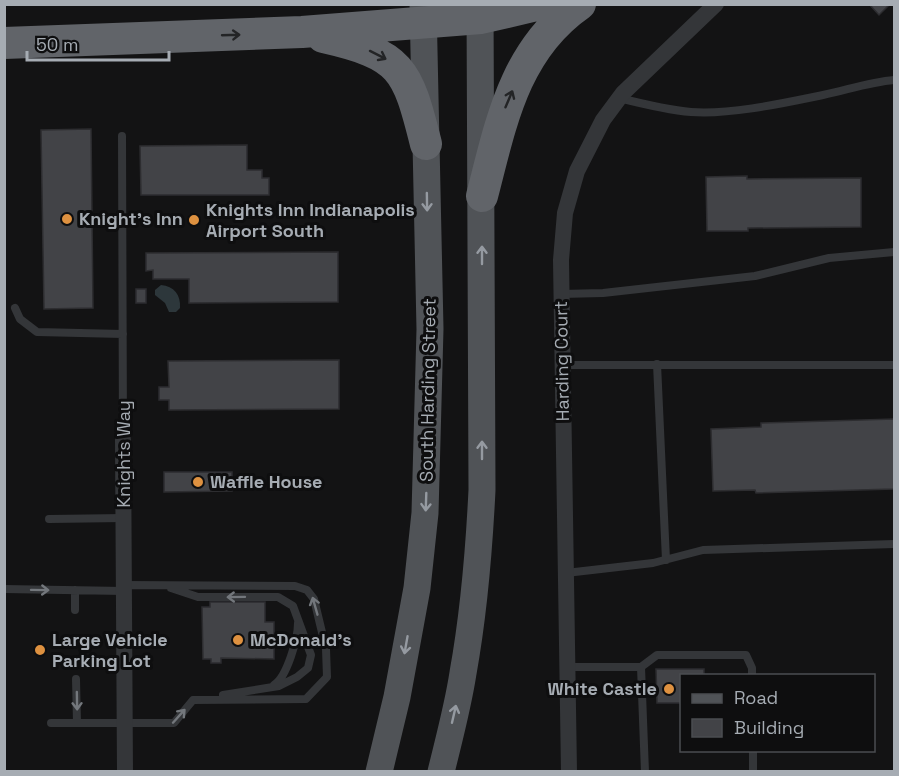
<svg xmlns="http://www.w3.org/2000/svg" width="899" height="776" viewBox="0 0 899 776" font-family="'Space Grotesk',sans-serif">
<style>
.water{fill:#2d373b}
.building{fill:#424347;stroke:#2d2d30;stroke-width:1.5}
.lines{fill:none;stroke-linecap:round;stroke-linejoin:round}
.service{stroke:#343639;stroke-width:8}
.minor{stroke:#343639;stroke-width:16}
.primary{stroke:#505357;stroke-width:27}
.motorway{stroke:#616469;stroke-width:32}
.oneway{stroke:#232426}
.oneway2{stroke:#959aa1}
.oneway3{stroke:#73777c}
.poi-dot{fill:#de9140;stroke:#0e0e0f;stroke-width:2}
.labels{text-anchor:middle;stroke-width:6;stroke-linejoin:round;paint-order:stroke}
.poi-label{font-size:18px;font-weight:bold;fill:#a6acb3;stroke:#0e0e0f;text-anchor:start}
.street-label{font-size:18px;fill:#a6acb3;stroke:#0e0e0f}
</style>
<rect width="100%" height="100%" fill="#131314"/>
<path class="water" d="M161,285c13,1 20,10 19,23l-4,4h-7l-4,-9 -10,-8v-5z"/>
<path class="building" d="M869,4h21l-11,11z
M91,129l2,179 -49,1 -3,-179z
M247,145v25h15v8h7v17h-128l-1,-49z
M747,176v3l114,-1v49l-113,1v3h-41l-1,-54z
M338,252v50l-149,1v-24h-36v-9l-7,1v-18z
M136,289h10v14h-10z
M339,360v49l-170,1v-10h-10v-13h10l-1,-26z
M894,419v70l-138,4 -1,-3 -42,1 -2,-62 50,-2v-4z
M164,472h68v19l-68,1z
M210,602h55v20h9v37l-53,-1v5h-10v-4h-8l-1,-52h8z
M656,669h48v7h-22v27h-25z"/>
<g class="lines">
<path class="service" d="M619,98c24,6 48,12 72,14 39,3 93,-9 132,-17 24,-5 47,-13 71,-15
M122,136l1,304
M561,294l42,-1 152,-17 74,-18 65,-6
M15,308l5,11 17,13 86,2
M657,364l9,196
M562,365h332
M49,519l75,-1
M566,573l87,-10 50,-13 191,-6
M171,588l27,9h80l15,9 18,49 -3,13 -11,9 -18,9 -56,9
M4,589l120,2
M75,590v20
M568,667h73l4,105
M641,667l16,-12h89l6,13v8
M76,679l1,44
M274,685c13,-8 24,-47 24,-62
M51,723h123l19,-23 113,-1 21,-22 -1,-28 -12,-50 -7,-9 -12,-4 -171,-1
M753,750v22"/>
<path class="minor" d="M123,440l2,332
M569,772l-8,-512 4,-47 12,-42 26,-51 20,-27 93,-89"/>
<path class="primary" d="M379,772l18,-75 20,-109 8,-75 5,-184 -7,-325
M441,772c8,-33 17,-66 22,-99 11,-61 16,-122 19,-183l-2,-486"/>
<path class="motorway" d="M323,37c79,18 84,31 103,107
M4,43l298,-11 179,-14 60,-14
M482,196c19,-73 32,-146 98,-192"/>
</g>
<defs><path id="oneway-shaft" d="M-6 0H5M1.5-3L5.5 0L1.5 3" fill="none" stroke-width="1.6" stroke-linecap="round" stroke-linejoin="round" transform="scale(1.5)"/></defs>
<g class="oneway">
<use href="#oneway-shaft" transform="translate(231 35) rotate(-2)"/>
<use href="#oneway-shaft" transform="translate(378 55) rotate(27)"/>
<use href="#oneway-shaft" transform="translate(509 99) rotate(-67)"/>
</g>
<g class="oneway2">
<use href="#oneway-shaft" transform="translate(427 202) rotate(89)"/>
<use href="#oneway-shaft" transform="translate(482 255) rotate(-90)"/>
<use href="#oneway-shaft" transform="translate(482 450) rotate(-90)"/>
<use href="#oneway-shaft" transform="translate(426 502) rotate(92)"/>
<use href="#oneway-shaft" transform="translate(406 645) rotate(100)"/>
<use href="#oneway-shaft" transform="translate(454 714) rotate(-77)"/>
</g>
<g class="oneway3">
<use href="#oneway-shaft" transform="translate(40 590) rotate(1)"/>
<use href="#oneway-shaft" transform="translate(236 597) rotate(179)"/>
<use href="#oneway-shaft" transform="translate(315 606) rotate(-106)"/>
<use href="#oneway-shaft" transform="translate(77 701) rotate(89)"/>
<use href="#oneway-shaft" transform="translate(179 716) rotate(-48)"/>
</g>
<g class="poi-dot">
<circle cx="67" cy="219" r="6"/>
<circle cx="194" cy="220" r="6"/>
<circle cx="198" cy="482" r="6"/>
<circle cx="238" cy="640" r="6"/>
<circle cx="40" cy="650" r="6"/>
<circle cx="669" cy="689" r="6"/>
</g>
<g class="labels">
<g class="poi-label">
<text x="206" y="216">Knights Inn Indianapolis<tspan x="206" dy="21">Airport South</tspan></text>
<text x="79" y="225">Knight's Inn</text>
<text x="210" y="488">Waffle House</text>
<text x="52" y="646">Large Vehicle<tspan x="52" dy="21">Parking Lot</tspan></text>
<text x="250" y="646">McDonald's</text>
<text x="657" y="695" text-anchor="end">White Castle</text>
</g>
<g class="street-label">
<text transform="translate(562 361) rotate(-91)" y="6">Harding Court</text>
<text transform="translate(428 390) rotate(-89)" y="6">South Harding Street</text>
<text transform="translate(124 454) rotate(-90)" y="6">Knights Way</text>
</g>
</g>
<rect width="899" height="776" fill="none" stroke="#a6acb3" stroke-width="12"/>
<rect x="680" y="674" width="195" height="78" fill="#0e0e0f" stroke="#4b4d51" stroke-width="1.5"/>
<rect x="692" y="694" width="30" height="9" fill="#505357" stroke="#4b4d51" stroke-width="1.5"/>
<text x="734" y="704" font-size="18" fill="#a6acb3">Road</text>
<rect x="692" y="719" width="30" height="18" fill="#424347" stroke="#4b4d51" stroke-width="1.5"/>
<text x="734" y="734" font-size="18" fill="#a6acb3">Building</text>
<path d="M27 51v9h142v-9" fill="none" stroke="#a6acb3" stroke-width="3"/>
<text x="36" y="51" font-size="18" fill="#a6acb3" stroke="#0e0e0f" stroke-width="4.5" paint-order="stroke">50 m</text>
</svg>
